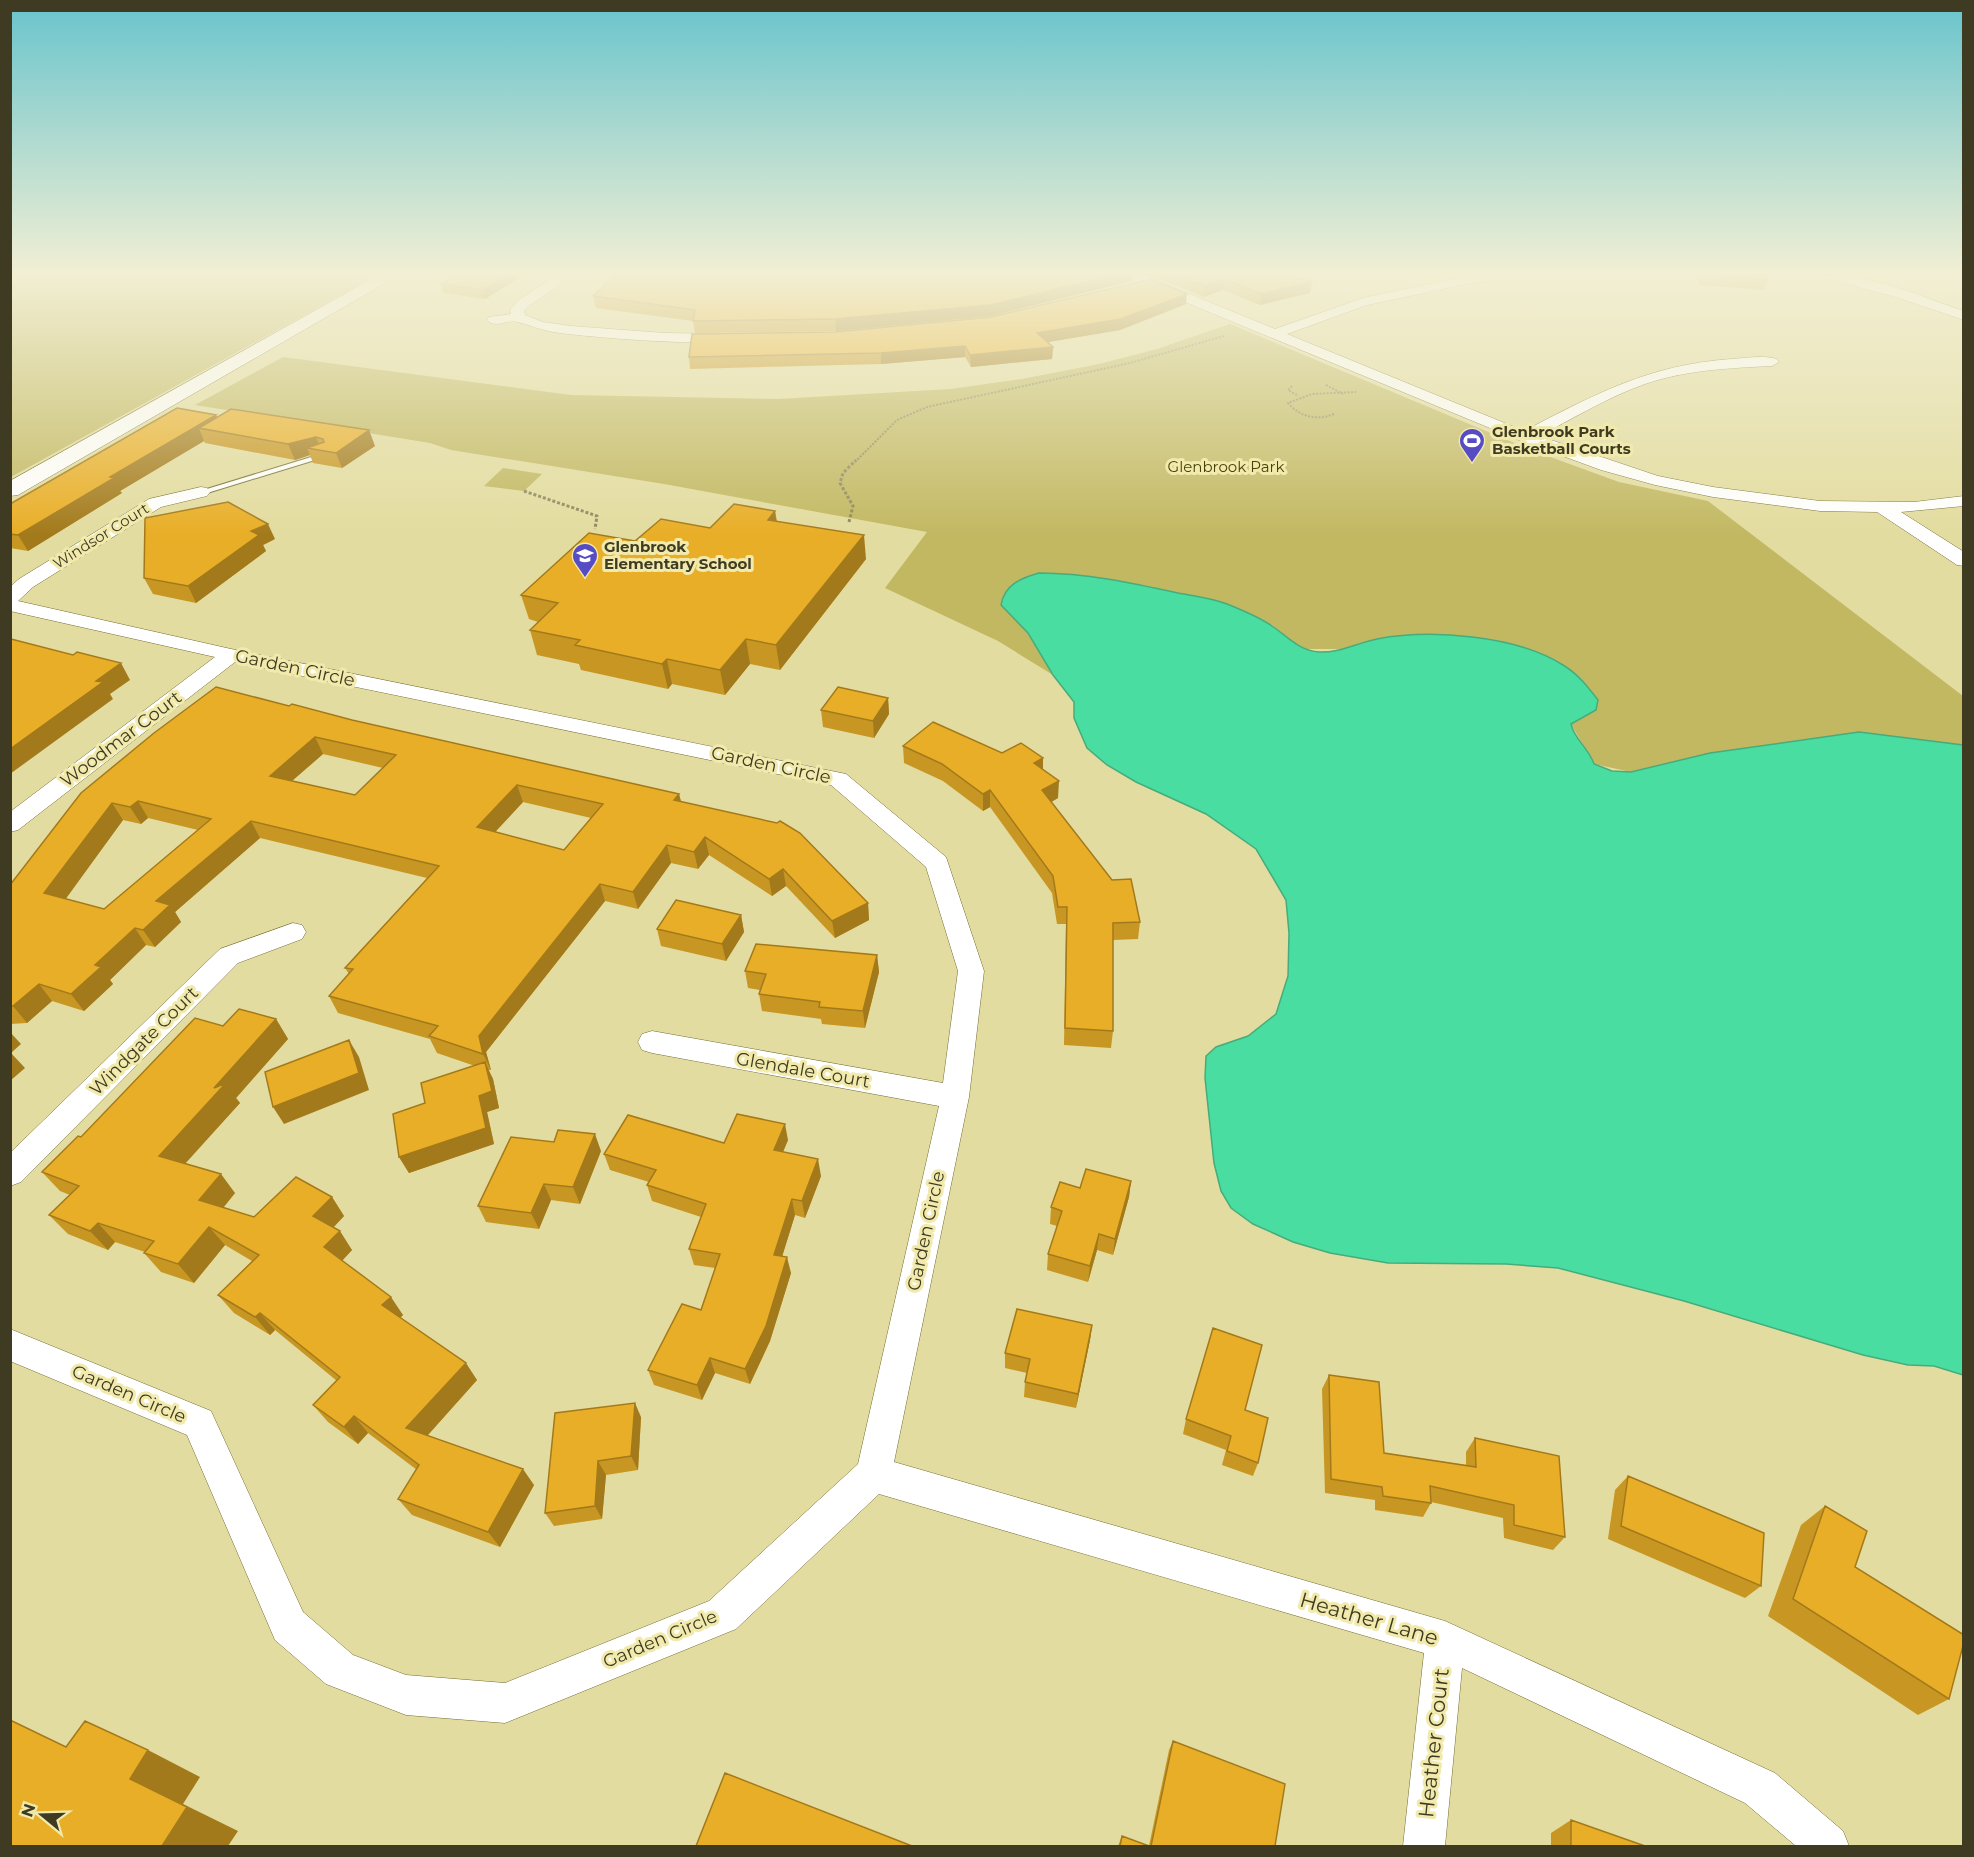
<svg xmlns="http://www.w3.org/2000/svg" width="1974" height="1857" viewBox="0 0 1974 1857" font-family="Montserrat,sans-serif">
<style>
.green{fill:#c2b862}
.water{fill:#49dda1;stroke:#46ac7b;stroke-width:1.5}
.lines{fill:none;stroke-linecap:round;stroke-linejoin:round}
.service-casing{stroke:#756e35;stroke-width:2}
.minor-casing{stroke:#756e35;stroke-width:1}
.tertiary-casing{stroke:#756e35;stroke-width:1}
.path-far1{stroke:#8e895f;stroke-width:2;stroke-dasharray:2 1.5;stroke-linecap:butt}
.path{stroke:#8e895f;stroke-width:3;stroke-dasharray:3 2;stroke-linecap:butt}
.service{fill:#fff;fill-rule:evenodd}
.minor{fill:#fff;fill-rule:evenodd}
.tertiary{fill:#fff;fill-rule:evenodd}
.wall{fill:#c89622;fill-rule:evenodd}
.shaded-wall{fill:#a37a1b}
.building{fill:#e9ae27;stroke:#a37a1b;stroke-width:1.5;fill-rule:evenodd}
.labels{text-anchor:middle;stroke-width:6;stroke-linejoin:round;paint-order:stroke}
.far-poi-label{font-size:15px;font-weight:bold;fill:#3e3b22;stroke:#f1eaac;text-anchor:start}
.far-park-label{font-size:15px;fill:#49430a;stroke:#f1eaac}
.far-street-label{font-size:15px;fill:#3e3b22;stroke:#f1eaac}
.street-label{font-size:18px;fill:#3e3b22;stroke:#f1eaac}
.near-street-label{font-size:21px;fill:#3e3b22;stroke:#f1eaac}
</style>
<rect width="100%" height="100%" fill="#e3dca0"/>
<path class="green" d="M11,275h366l-366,202z
M1230,324l304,127 85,31 89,19 255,195v51l-181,-3 -72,9 -79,19 -37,-8 -23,-40 25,-14 -256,-61h-34l-13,-7 -21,-17 -47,-22 -224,2 27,28 25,42 -55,-34 -113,-53 42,-56 -263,-48 -213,-34 -21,-7 -235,-38 88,-48 288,38 207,4 173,-10 71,-10 77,-15 58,-15z
M503,468l39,6 -18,17 -40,-5z"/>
<path class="water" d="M1039,573c47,0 93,10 139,20 16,3 34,5 49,11 15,6 32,13 45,22 15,10 27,25 47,26 20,1 38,-9 58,-13 53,-10 139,-4 186,26 15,9 25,22 35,35l-2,10 -25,14c3,15 17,23 23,40l18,7 19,1 79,-19 149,-21 104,13v630l-29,-9 -26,-1 -45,-10 -179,-54 -126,-33 -52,-4 -118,-1 -58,-10 -37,-11 -40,-18 -22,-16 -10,-17 -7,-28 -9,-85 1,-22 10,-9 32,-11 28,-22 12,-38 1,-43 -3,-33 -30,-51 -50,-35 -70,-32 -29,-17 -20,-17 -13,-30v-16l-21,-27 -25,-42 -27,-28c3,-20 20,-27 38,-32z"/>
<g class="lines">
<defs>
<path id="service" d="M321,454l7,2 -124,38 -7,-2z"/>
<path id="minor" d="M557,275h16l-43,30 -6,6 1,4 18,7 28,4 94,7 61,1 7,4c-10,11 -156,-2 -180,-6 -12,-2 -23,-7 -35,-10 -11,-3 -23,7 -31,-2l2,-3 22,-3 -1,-4 10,-11z
M1125,275h18l132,54 88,-31 108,-23h42l-6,4 -36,4 -104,22 -80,29 237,97c72,-37 124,-66 207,-72 15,-1 32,-4 46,0l2,3 -7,4c-43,2 -86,4 -127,18 -37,13 -71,34 -106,52l119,40 55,11 107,14 94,1 50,-6v10l-63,6 63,40v14l-7,-1 -80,-53 -57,-1 -107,-14 -58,-12 -54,-15 -82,-30 -392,-162z
M1822,275c48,-2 97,21 142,36v9l-68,-23 -72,-19z
M201,487l6,1 3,4 -3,4 -46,11 -128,80 -15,14 213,48 615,125 100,83 38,114 -15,126 -75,365 551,159 330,152 68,58 6,15h-53l-51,-43 -283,-135 -17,178h-42l21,-193 -545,-159 -143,135 -231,94 -99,-8 -80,-31 -51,-44 -88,-205 -177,-74v-32l201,82 92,201 50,43 53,20 99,8 204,-82 149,-137 81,-358 -287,-53 -10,-3 -4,-8 4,-8 10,-3 291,52 15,-112 -32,-104 -95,-82 -596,-123 -217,168 -8,2v-20l205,-155 -205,-46v-24l9,-8 130,-80z
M293,923l9,2 4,7 -4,7 -64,24 -217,219 -11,4v-33l210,-204z"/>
<path id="tertiary" d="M379,275h20l-381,220 -8,1v-15z"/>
</defs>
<use href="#service" class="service-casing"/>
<use href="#minor" class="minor-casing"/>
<use href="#tertiary" class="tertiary-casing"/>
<path class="path-far1" d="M1326,385l17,9
M1292,386l-4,4 9,5
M1334,414c-17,7 -34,3 -46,-11l24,-9 44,-2
M855,462l42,-42 30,-13 203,-44 94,-27"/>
<path class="path" d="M524,491l73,25 -2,13
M849,522l4,-16 -13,-23 3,-10 13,-13"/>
<use href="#service" class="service"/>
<use href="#minor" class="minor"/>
<use href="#tertiary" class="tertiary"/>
</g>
<path class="wall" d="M524,275l-39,24 -42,-6 -2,-9z
M616,275h517l-1,6 -141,35 -155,15 -141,2 -2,-12 -97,-13 -3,-12z
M1149,275h138l25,7 -2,11 -50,12 -37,-15 -19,7z
M1696,275h70l2,5 -4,10 -64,-5z
M1186,304l-66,26 -73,12 6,5 -1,12 -81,8 -6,-10 -84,7 -191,5 -1,-12 146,-25 156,-15z
M216,415l1,2 158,29 -33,22 -29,-5 -3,-8 -15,5 -90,-17 -1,-2 -84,50 2,2 -94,58 -18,-3v-44z
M775,511l2,10 89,38 -86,111 -30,-6 -25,31 -53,-11 -4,5 -87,-19 -2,-6 -42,-9 -7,-25 8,-8 -9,-3 -8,-24 114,-54 75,-13z
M275,539l-12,6 3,6 -70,52 -43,-9 -9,-16z
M888,698l1,16 -15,24 -51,-11 -2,-17z
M289,706l390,88 2,7 187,102 1,17 -34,18 -49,-52 -14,10 -63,-41 -11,14 -27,-6 -33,46 -33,-8 -119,151 5,18h-3l5,9 6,29 -12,4 7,32 -85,29 -10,-16 26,-54 50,-37 -38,-13 -7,-14 -92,-26 -9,-17 20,-22 -4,-6 82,-90 -167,-40 -85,74 6,10 -26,25 -9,-2 -36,35 3,4 -29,27 -32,-10 -25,22 -17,1v-139l71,-92zM323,754l60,14 -28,27 -63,-14zM523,802l68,16 -27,32 -69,-18zM148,818l50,12 -94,79 -39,-10 58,-79 18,4z
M903,746l99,7 41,16 15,29 -7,4 89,120 -2,17 -25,1v91l-2,17 -47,-3 2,-121h-9l-5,-31 -62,-86 -7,4 -40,-30 -39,-18z
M741,915l3,17 -18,29 -65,-15 -4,-17z
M877,955l2,17 -14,56 -43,-4 -1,-5 -59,-8 -3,-17 1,-4 -12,-2 -3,-17z
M276,1019l12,20 -52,59 4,5 -55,60 50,30 -12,15 31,9 78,-20 12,19 -11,12 19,22 -10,11 61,54 -3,3 77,62 -50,56 107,49 -34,62 -88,-32 -14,-16 19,-29 -49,-37 -10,11 -30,-22 -15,-17 24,-24 -62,-51 -5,5 -36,-22 -16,-18 34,-34 -27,-16 -31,38 -33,-11 -17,-19 1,-1 -30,-10 -7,8 -40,-16 -19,-19 21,-20 -10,-4 -18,-19 39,-35 142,-111z
M788,1140l-5,12 38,24 -16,42 -10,-3 -13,41 9,17 -21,68 -20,43 -35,-11 -13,27 -48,-15 -6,-15 53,-60 14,-42 -21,-3 -5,-16 12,-32 -49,-16 -5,-16 2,-3 -39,-12 -6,-16 120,-11z
M601,1151l-21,53 -29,-4 -12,29 -53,-7 -8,-16z
M1131,1181l-2,16 -16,58 -16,-5 -9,32 -41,-12 1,-16 9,-28 -7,-2 1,-17 29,-19z
M1092,1325l-2,15 -14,68 -52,-11 1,-15 2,-9 -22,-5v-15z
M1329,1375l55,78 82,12v-13l9,-14 90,99 -12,13 -49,-12 -1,-20 -72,-16v1l-8,14 -48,-7v-10l-50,-7 -3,-104z
M1245,1410l13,53 -5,13 -31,-11 4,-15 -43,-16 3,-15z
M641,1417l-3,53 -32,5 -4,44 -48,7 -9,-13z
M1628,1476l133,110 -16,12 -137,-59 7,-49z
M1825,1506l30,61 94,132 -31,16 -150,-99 33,-91z
M1173,1741l102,105h-157l4,-10 27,10 20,-96z
M1571,1820l74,26h-94v-13z"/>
<path class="shaded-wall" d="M508,275h16l-39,24 -2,-9z
M1114,275h19l-1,6 -141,35 -155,15 -1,-12z
M1224,279l-1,11 -19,7 1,-11z
M1312,282l-2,11 -50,12 2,-11z
M1187,294l-1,10 -66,26 -83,14v-11z
M965,346v11l-84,7v-11z
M1053,347l-1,12 -81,8 -1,-12z
M216,415l7,15 -24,-2 5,13 -84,50 2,2 -94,58 -10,-16 92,-58z
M369,430l6,16 -33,22 -6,-15z
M316,437l5,13 -14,-2 3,7 -15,5 -7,-16z
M775,511l3,24 -10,-15z
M268,524l7,15 -12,6 3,6 -70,52 -8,-17 63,-55z
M864,535l2,24 -86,111 -4,-25z
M746,639l4,25 -25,31 -5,-25z
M667,659l5,25 -4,5 -6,-25z
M121,663l9,17 -20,14 3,5 -103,75v-25l86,-68z
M888,698l1,16 -15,24 -1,-17z
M315,737l8,17 -45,39 -8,-17z
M1043,758v17l-9,-12z
M1059,781l-1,17 -17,10 1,-18z
M517,785l6,17 -39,42 -7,-17z
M990,790v17l-7,4v-17z
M679,794l4,17 -9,-11z
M138,801l10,17 -7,6 -11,-17z
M112,803l11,17 -66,91 -13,-18z
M251,821l9,17 -85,74 6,10 -26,25 -12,-17 13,-29z
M705,837l4,18 -11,14 -4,-17z
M667,845l4,18 -33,46 -5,-17z
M783,869l3,17 -14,10 -3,-17z
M600,884l5,17 -119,151 5,18 -8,-16 -4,-18z
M868,903l1,17 -34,18 -3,-17z
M741,915l3,17 -18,29 -4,-17z
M135,928l11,17 -36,35 3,4 -29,27 -13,-17 24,-29z
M877,955l2,17 -14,56 -2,-17z
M39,984l13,17 -25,22 -14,-17z
M276,1019l12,20 -52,59 4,5 -65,72 -16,-19 55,-68z
M10,1032l11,12 -10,9 14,15 -15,13z
M349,1040l10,17 10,33 -85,34 -11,-17z
M485,1062l8,17 6,29 -12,4 7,32 -85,29 -10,-16 80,-61z
M785,1124l3,16 -11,26 -3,-16z
M595,1134l6,17 -21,53 -7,-17z
M818,1159l3,17 -16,42 -3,-17z
M221,1174l14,19 -21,26 -15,-19z
M1131,1181l-2,16 -16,58 2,-16z
M544,1184l7,16 -12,29 -8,-16z
M332,1197l12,19 -18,19 -13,-19z
M792,1199l3,16 -17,55 -4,-15z
M98,1223l17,19 -7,8 -18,-19z
M209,1227l16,18 -31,38 -16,-19z
M340,1231l12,19 -15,16 -13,-19z
M1099,1234l-2,16 -9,32 2,-16z
M787,1257l4,16 -21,68 -20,43 -5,-15z
M391,1297l12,18 -8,8 -13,-18z
M260,1313l15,17 -5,5 -15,-18z
M1092,1325l-2,15 -14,68 2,-14z
M710,1358l5,15 -13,27 -5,-15z
M466,1363l11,17 -58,65 -13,-17z
M635,1403l6,14 -3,53 -7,-14z
M354,1416l14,17 -10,11 -14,-17z
M598,1461l8,14 -4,44 -7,-13z
M523,1469l11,16 -34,62 -12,-15z
M148,1750l52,27 -17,27 55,27 -10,15h-66l-32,-67z"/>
<path class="building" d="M457,275h51l-25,15 -42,-6z
M616,275h498l-123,30 -156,14 -142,2 2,-11 -102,-14z
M1176,275h111l25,7 -50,12 -38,-15 -19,7z
M1704,275h62l2,5z
M1151,279l36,15 -66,25 -84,14 16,14 -83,8 -5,-9 -84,7 -192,4 3,-23 143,-2 156,-15z
M177,408l39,7 -106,62 4,1 -96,57 -8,-1v-30z
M231,409l138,21 -33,23 -29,-5 17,-6 -1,-3 -7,-2 -28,7 -89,-16z
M228,502l40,22 -17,7 8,4 -71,51 -44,-8 1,-60z
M734,504l41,7 -7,9 96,15 -88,110 -30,-6 -26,31 -53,-11 -5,5 -87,-19 5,-5 -50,-10 28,-27 -37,-8 68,-62 46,8 26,-22 49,9z
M11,639l62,16 4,-3 44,11 -25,18 7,1 -93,67z
M216,687l73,19 3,-2 60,16 327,74 -5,6 103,23 3,-2 20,12 68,70 -36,18 -49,-52 -14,10 -64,-42 -11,15 -27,-7 -34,47 -33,-8 -121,152 4,18 -54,-18 9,-10 -109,-30 24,-27 -8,-1 94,-102 -188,-45 -95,80 14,4 -27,25 -8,-2 -40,37 6,2 -30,27 -32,-10 -26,22h-3v-121l71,-92 73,-60zM315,737l81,18 -41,40 -85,-19zM517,785l86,19 -39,46 -87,-23zM138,801l73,18 -107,90 -60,-16 68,-90 18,4z
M838,687l50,11 -15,23 -52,-11z
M933,722l69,31 19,-10 22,15 -9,5 25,18 -17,9 70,90 19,-1 9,43 -27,1v108l-48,-3 2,-121h-9l-5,-31 -63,-86 -7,4 -41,-30 -39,-18z
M676,900l65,15 -19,29 -65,-15z
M756,944l121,11 -14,56 -44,-4 1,-5 -61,-8 7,-20 -21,-3z
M239,1009l37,10 -62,69 12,-5 -67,73 62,18 -22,26 55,17 42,-40 36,20 -19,19 27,15 -16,16 67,50 -9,8 84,58 -60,65 117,41 -35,63 -90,-33 21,-34 -65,-49 -10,11 -31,-22 27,-28 -80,-64 -5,4 -37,-22 41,-40 -50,-28 -31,37 -34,-11 10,-12 -56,-18 -8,8 -41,-16 30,-29 -37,-14 36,-36 3,1 114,-119 28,8z
M349,1040l10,33 -86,34 -8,-35z
M485,1062l7,29 -13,5 7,32 -87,29 -6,-43 32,-11 -4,-20z
M737,1114l48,10 -11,26 44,9 -16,42 -10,-2 -18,56 13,2 -21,69 -21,43 -35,-11 -13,27 -49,-15 34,-66 19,6 19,-56 -31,-5 17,-45 -59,-19 9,-15 -52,-16 24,-39 96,28z
M558,1130l37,4 -22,53 -29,-3 -13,29 -53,-7 33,-69 43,5z
M1086,1169l45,12 -16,58 -16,-5 -9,32 -42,-12 14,-43 -11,-4 9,-25 20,6z
M1017,1309l75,16 -14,69 -53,-12 5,-23 -25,-6z
M1213,1328l49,17 -17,65 23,8 -10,45 -31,-12 4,-15 -45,-17z
M1329,1375l50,7 5,71 92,14 -1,-29 84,18 6,81 -51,-12v-20l-84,-19 1,17 -48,-7 -1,-9 -51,-8z
M635,1403l-4,53 -33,5 -3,45 -50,7 10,-100z
M1628,1476l136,57 -3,53 -140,-60z
M1825,1506l42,25 -12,36 109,68v7l-15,57 -156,-100z
M10,1720l56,27 19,-26 63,29 -18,29 57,28 -25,39h-152z
M1173,1741l112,43 -10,62h-124z
M725,1773l187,73h-216z
M1571,1820l74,26h-74z
M1122,1836l27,10h-29z"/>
<linearGradient id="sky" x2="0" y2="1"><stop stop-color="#68c4cc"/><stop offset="0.51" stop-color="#f2efd4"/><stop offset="1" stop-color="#f2efd4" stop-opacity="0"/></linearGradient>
<rect width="1974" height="535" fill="url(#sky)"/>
<defs>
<symbol id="stadium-pin" viewBox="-11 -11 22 30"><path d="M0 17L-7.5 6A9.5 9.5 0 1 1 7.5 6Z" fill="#584cc4" stroke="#f1eaac"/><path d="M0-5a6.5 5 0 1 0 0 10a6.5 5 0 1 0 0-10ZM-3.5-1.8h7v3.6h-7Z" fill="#fff"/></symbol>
<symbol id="school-pin" viewBox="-11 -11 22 30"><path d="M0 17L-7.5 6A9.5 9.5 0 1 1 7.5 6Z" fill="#584cc4" stroke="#f1eaac"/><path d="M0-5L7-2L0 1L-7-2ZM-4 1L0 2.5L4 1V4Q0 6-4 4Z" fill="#fff"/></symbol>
</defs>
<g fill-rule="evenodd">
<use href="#stadium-pin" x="1457" y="426" width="30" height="40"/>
<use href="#school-pin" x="570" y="541" width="30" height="40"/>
</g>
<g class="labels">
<g class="far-poi-label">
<text x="1492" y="437">Glenbrook Park<tspan x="1492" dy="17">Basketball Courts</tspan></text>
<text x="604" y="552">Glenbrook<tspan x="604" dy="17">Elementary School</tspan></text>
</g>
<g class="far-park-label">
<text x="1226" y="472">Glenbrook Park</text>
</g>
<g class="far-street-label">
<text transform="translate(101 536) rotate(-32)" y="5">Windsor Court</text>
</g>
<g class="street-label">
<text transform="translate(295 668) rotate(12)" y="6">Garden Circle</text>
<text transform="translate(121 739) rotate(-37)" y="6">Woodmar Court</text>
<text transform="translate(771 765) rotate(12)" y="6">Garden Circle</text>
<text transform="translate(144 1041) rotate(-45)" y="6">Windgate Court</text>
<text transform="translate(803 1070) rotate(10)" y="6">Glendale Court</text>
<text transform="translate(926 1231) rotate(-78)" y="6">Garden Circle</text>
<text transform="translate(129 1394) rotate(23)" y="6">Garden Circle</text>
<text transform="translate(660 1639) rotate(-23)" y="6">Garden Circle</text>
</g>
<g class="near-street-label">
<text transform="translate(1369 1619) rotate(16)" y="7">Heather Lane</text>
<text transform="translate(1434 1743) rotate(-84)" y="7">Heather Court</text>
</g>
</g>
<rect width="1974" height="1857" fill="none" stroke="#3e3b22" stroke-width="24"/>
<g transform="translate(42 1815) rotate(289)" stroke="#f1eaac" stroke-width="4.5" paint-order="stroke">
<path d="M0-4.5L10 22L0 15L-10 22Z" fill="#3e3b22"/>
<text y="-9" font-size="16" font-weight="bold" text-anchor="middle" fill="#3e3b22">N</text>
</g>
</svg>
